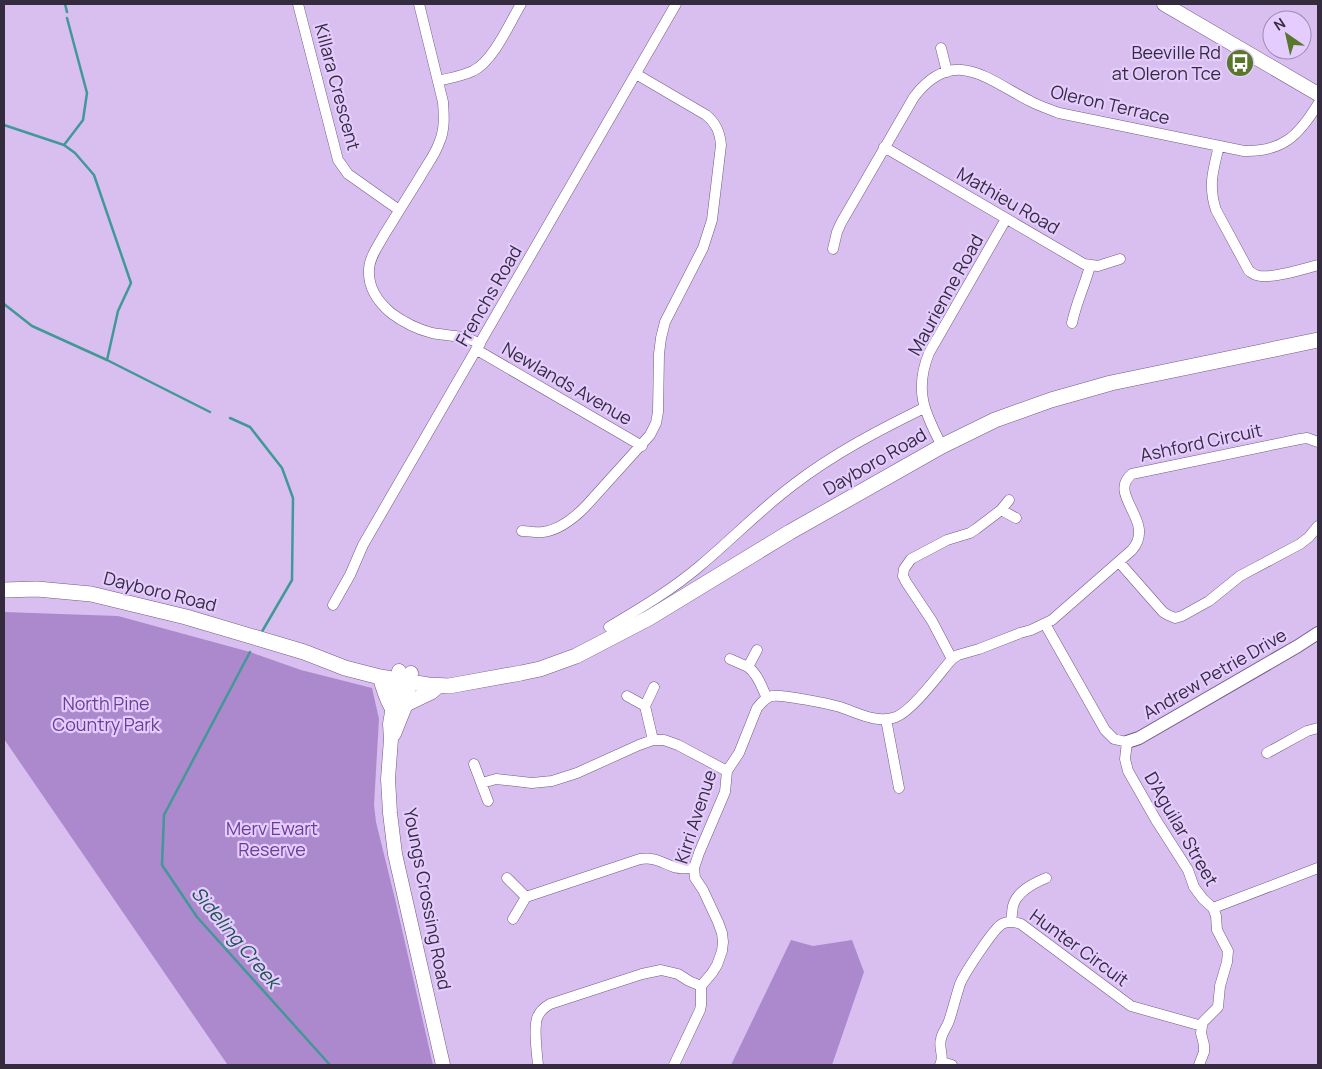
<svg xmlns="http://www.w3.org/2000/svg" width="1322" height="1069" viewBox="0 0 1322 1069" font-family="Manrope,sans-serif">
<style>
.green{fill:#ac89cc}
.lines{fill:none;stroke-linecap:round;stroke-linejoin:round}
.stream{stroke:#429897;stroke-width:2.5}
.minor-casing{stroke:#725b87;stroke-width:11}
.tertiary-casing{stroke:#725b87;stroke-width:14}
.secondary-casing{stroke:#725b87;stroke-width:15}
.primary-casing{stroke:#725b87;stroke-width:16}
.minor{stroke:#fff;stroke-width:10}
.tertiary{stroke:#fff;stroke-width:12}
.secondary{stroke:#fff;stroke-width:14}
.primary{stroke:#fff;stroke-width:15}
.labels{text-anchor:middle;stroke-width:4.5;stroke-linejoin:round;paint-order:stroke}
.poi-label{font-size:18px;fill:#352b3e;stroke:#e5ccfe;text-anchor:end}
.street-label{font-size:18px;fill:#352b3e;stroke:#e5ccfe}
.park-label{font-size:18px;fill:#6e3d93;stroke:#e5ccfe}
.water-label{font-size:19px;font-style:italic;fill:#1e5450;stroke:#e5ccfe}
</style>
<rect width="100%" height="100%" fill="#d8bff0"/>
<path class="green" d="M4,612l114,4 132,36 51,18 71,18 7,31 -5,86 2,17 19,77 38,166h-208l2,-1 -223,-325z
M791,940l22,6 39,-6 12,32 -32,93h-101z"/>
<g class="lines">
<path class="stream" d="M65,4l2,8
M4,125l60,20 11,8 19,22 37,108 -13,28 -11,49
M64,145l19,-25 4,-27 -20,-75
M4,304l28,22 75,34 103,52
M230,418l20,9 32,41 11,30 -1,82 -32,55
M250,652l-86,163 -2,50 35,52 133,148"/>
<defs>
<path id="minor" d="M298,4l40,156 10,14 51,36
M419,4l24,98c1,14 2,28 -4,41 -4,12 -13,23 -19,34 -12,19 -24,39 -36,58 -6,11 -15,23 -15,35 -1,17 9,32 22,43 12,9 26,16 41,20 16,3 34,2 48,11
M941,48l6,24
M438,81c12,-3 24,-5 35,-10 21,-11 36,-47 48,-67
M1219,146c-6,24 -11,40 -3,64l33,61c2,1 4,3 7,4 12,5 48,-6 62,-10
M884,147l200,117 14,2 22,-7
M833,249l4,-17 4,-9 73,-126c40,-52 74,-17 116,4 9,5 19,8 29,12l185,38c39,1 55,-16 74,-47
M1072,323c4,-20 13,-38 18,-57
M477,350l165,96
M942,446c-18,-34 -28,-56 -13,-93l77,-134
M1001,510l15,8
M522,531c7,0 14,2 21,1 16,-2 31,-14 42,-25l65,-72 6,-12 2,-11 1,-58 2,-16 4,-16 38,-74 9,-28 9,-75c-1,-13 -5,-22 -15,-30l-70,-41
M1119,562l44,50 5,3 7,3 7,-2 27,-15 31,-25 60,-32 9,-7 9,-11
M333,605l17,-30 13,-30 313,-541
M1045,624l60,106 9,9 13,3 -2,17 3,12 28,49 32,50 6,17 9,12 10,9 3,8 1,14 11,21 -1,11 -7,24 -2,21 -15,15 -1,4 -1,7 3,12v7l-5,13
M609,627c32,-19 64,-38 92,-62 31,-26 60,-56 92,-80 40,-31 86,-55 131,-77
M730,659l18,8 9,-17
M952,659l-20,-38 -26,-39 -3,-6 1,-7 7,-10 36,-19 23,-7 6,-4 25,-19 8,-10
M748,667c10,7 14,21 19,31
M627,696l18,10 9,-19
M645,706l8,34
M886,719l13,69
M1267,753l40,-22 11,-3
M474,764l14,37
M482,783l14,-4 36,4 20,-2 25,-8 62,-28 14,-5h11l14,5 49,26
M507,878l19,19 -13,22
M526,897l114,-38c15,-2 20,3 34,8 6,2 13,1 20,1
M1213,908l105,-40
M1011,922c1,-6 1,-11 2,-16 4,-15 21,-23 33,-28
M942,1062l10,3
M538,1065c-1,-11 -5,-40 0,-49 2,-5 7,-9 12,-12l92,-30 19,-4 17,4 11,7 12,5
M674,1065l26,-55 1,-5v-19l11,-13 5,-8 5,-14 1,-9 -1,-9 -4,-11 -15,-32 -8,-12 -1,-10 5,-15 26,-61 2,-21 12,-18 18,-45c4,-5 8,-10 15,-12 9,-2 58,8 68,11 18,6 37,17 56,10 17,-7 43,-43 56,-58l6,-4 21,-6 41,-16 11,-3 21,-10 80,-70c25,-29 -26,-55 0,-76l168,-35 7,-1 11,4
M940,1065c5,-9 -2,-17 1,-26 1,-6 6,-12 8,-18 4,-12 7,-25 11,-37 4,-10 34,-56 42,-60 6,-3 13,-2 19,0l110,82 71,20"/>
<path id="tertiary" d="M1127,742l12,-4 159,-92 20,-13"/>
<path id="secondary" d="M1164,4l154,90
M399,671l-9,53 1,15 -3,40 2,34 5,41 48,211
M394,734l12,-30 5,-31"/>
<path id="primary" d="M4,590l33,-1 54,5 95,23 118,35 41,16 35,9 48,8 21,1 72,-13 19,-4 36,-13 73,-38 141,-86 152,-86 53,-26 56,-20 60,-17 207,-43
M380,677c4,11 6,22 13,32
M406,704l25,-12 7,-6"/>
</defs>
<use href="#minor" class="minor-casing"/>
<use href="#tertiary" class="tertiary-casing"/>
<use href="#secondary" class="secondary-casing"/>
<use href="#primary" class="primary-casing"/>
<use href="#minor" class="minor"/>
<use href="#tertiary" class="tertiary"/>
<use href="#secondary" class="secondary"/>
<use href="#primary" class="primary"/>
</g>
<defs>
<symbol id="bus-disc" viewBox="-11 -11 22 22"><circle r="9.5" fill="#58762c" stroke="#e5ccfe"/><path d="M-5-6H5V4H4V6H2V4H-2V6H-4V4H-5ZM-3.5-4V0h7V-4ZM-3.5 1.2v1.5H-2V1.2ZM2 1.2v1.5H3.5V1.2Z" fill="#fff"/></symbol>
</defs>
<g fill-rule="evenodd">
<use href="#bus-disc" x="1224" y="47" width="32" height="32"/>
</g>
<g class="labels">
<g class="poi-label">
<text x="1221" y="59">Beeville Rd<tspan x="1221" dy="21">at Oleron Tce</tspan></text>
</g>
<g class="street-label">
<text transform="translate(337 87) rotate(75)" y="6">Killara Crescent</text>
<text transform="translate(1110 105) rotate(13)" y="6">Oleron Terrace</text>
<text transform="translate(1008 201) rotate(30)" y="6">Mathieu Road</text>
<text transform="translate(946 295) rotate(-61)" y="6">Maurienne Road</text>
<text transform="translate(489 296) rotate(-60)" y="6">Frenchs Road</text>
<text transform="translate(567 384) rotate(30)" y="6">Newlands Avenue</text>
<text transform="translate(1201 443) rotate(-12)" y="6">Ashford Circuit</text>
<text transform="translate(875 462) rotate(-30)" y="6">Dayboro Road</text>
<text transform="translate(160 592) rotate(14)" y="6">Dayboro Road</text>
<text transform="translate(1215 674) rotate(-30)" y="6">Andrew Petrie Drive</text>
<text transform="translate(696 817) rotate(-72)" y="6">Kirri Avenue</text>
<text transform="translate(1181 829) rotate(60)" y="6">D'Aguilar Street</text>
<text transform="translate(427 899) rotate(79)" y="6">Youngs Crossing Road</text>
<text transform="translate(1079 948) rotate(36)" y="6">Hunter Circuit</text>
</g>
<g class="park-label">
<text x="106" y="710">North Pine<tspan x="106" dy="21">Country Park</tspan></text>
<text x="272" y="835">Merv Ewart<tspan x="272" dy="21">Reserve</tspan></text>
</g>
<g class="water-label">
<text transform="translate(236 937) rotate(50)" y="7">Sideling Creek</text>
</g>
</g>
<rect width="1322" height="1069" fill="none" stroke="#352b3e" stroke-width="10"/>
<g transform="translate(1287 35) rotate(326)"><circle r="24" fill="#e5ccfe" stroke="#9f8cb1"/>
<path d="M0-4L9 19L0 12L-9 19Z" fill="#58762c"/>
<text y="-8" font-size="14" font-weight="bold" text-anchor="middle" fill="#352b3e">N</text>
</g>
</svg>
